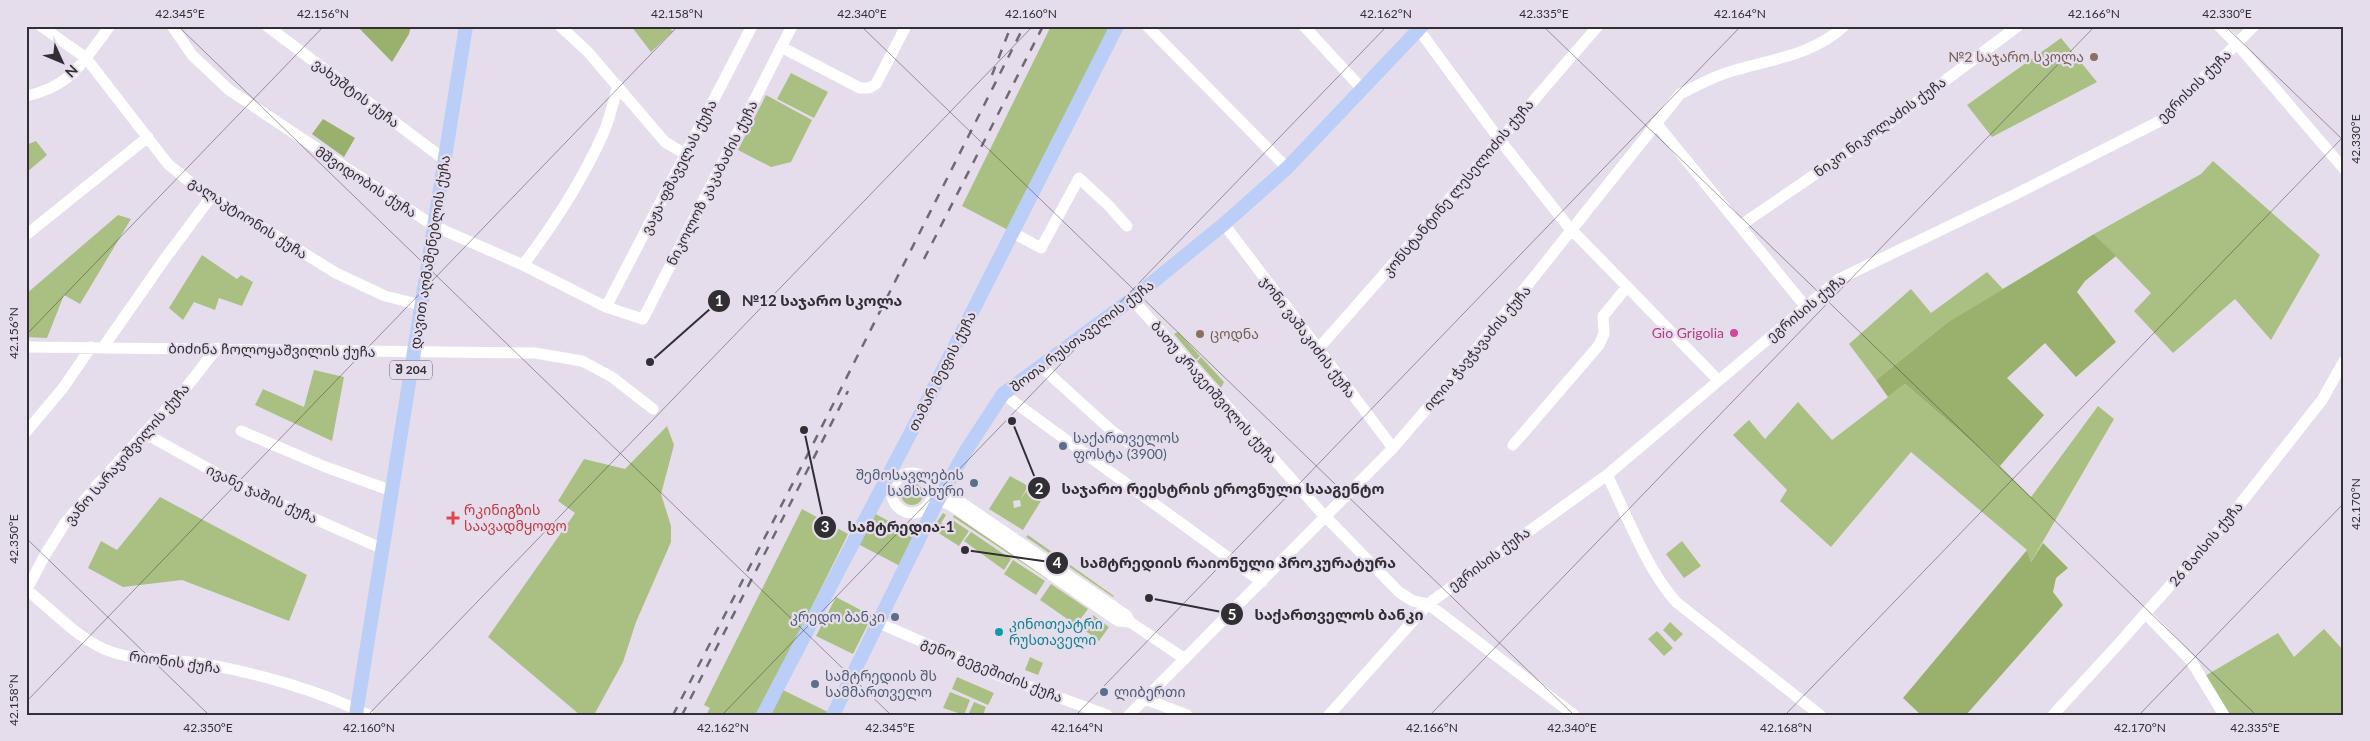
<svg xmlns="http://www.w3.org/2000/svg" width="2370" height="741" viewBox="0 0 2370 741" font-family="Lato,'Noto Sans Georgian',sans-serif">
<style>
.green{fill:#aac083}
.forest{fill:#99b16d}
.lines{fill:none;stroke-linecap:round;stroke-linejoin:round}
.minor{stroke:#fff;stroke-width:11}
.major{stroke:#bbcef8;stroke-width:14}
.rail{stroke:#6e6972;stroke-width:2.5;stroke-dasharray:9 9;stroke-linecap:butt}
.ticks{fill:none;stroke:#312e34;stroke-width:1;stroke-opacity:0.45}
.education-dot{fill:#8d6e63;stroke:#e5ddeb;stroke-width:2}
.hotel-dot{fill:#d1479c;stroke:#e5ddeb;stroke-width:2}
.service-dot{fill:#5c6f8a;stroke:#e5ddeb;stroke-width:2}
.health-dot{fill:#e0444e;stroke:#e5ddeb;stroke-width:2}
.culture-dot{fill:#0f9aa8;stroke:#e5ddeb;stroke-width:2}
.labels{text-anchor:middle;stroke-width:4.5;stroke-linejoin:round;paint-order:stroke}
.shield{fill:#e5ddeb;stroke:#67626b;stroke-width:1}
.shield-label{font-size:12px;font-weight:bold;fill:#312e34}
.education-label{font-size:14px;fill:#785e54;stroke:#e5ddeb;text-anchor:end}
.street-label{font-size:14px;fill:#312e34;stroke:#e5ddeb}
.hotel-label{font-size:14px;fill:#b23c85;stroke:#e5ddeb;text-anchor:end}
.service-label{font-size:14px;fill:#4e5e75;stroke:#e5ddeb;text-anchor:start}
.health-label{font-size:14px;fill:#be3a42;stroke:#e5ddeb;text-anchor:start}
.culture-label{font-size:14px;fill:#0d838f;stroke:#e5ddeb;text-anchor:start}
.leader{fill:none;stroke:#312e34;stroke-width:2}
.callout-dot{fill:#312e34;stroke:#e5ddeb;stroke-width:2}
.mark-label{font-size:15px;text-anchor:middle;font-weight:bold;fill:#fff}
.callout-label{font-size:15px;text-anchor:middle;font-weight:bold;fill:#312e34;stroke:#e5ddeb;stroke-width:4.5;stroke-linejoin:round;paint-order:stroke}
.neatline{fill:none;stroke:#312e34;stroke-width:2}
.ticks-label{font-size:12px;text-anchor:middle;fill:#312e34}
</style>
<rect width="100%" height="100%" fill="#e5ddeb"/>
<path class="green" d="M631,26h35l7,5 -22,21z
M1051,26h61l-104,204 -46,-24z
M2061,38l36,44 -105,55 -25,-32z
M791,73l37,19 -14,26 -37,-19z
M766,95l46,25 -21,42 -20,5 -33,-17z
M36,141l11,14 -21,18v-28z
M2213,161l107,94 -49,85 -36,-41 -62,54 -39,-42 17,-18 -57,-59 107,-60z
M118,215l13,4 -51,85 -16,-9 -17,43 -21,-1v-43z
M202,255l35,24 4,-4 12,7 -11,24 -23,-8 -4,12 -21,-8 -11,18 -14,-12z
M1987,272l16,17 -55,33 -72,58 -27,-36 62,-55 20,24z
M1178,332l22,24 -4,4 -22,-26z
M1201,357l23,25 -3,6 -24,-27z
M314,370l30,7 -12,64 -77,-36 8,-16 41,18z
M1905,384l95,82 31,31 67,-91 16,13 -83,143 -4,-12 -116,-98 -80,95 -51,-46 7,-11 -54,-55 16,-15 16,19 33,-37 34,38z
M667,426l7,19 -13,49 10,32v16l-35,80 -13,40 -29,53h-14l-92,-78 87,-124 -17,-12 26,-42 41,10z
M1010,476l18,10 -8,14 -7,1 1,7 7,-2 -1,-6 9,-13 15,9 -21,34 -34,-21z
M901 494a11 11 0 1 1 22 0a11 11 0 1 1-22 0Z
M160,497l147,78 -18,46 -107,-41 -59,7 -35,-19 13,-27 16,9z
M802,509l46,25 -90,181h-52l4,-7 -6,-3z
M874,513l42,23 -16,30 -42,-22z
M943,513l3,2 -5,8 5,3 5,-7 18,12 -10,15 -27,-17z
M954,515l94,63 -1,1 -94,-62z
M971,532l40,27 -7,11 -40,-29z
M1028,535l86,61 -1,1 -87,-60z
M1682,541l19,25 -17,12 -18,-24z
M1013,560l32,21 -9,14 -32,-21z
M1051,584l37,25 -12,16 -36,-25z
M836,597l36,19 -19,38 -37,-18z
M1093,615l16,12 -10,14 -16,-12z
M1670,622l13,12 -8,8 -12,-12z
M2324,629l20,22v64h-115l-24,-39 73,-43 16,24z
M1657,631l16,17 -9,8 -16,-17z
M1030,657l13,6 -5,12 -13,-5z
M957,677l37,16 -6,12 -36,-16z
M783,690l45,22 -2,3h-55z
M950,692l20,8 -6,15 -21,-7z
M974,702l12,5 -3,8h-15z"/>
<path class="forest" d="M357,26h54l-2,8 -17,28z
M323,119l32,19 -11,19 -32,-23z
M2094,234l22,22 -31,25 -8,11 39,50 -40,35 -31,-34 -38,35 37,37 -44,51 -95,-82 -17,13 -12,-17 72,-58z
M2043,543l25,25 -12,10 -3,14 10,13 -97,110h-45l-18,-17 124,-148 4,12z"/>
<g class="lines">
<path class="minor" d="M41,26l45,32 82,106 27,22 141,87 49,23 36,9
M172,26l20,29 37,35 205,136 89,39 83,42 37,12 149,-293
M267,26l178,134
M560,26l28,26 77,90 20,12
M1147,26l140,142
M1304,26l59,64
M2219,26l18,18 107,125
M1419,30l80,109 68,86 151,155
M781,47l79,41h9l7,-4 30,-58
M26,96c47,-10 57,-35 84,-70
M1656,123l149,183
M1224,224l169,224
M1741,225l133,-91 144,-108
M1013,233l28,15 38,-70 29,27 19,21
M26,235l122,-98
M523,265c31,-41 59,-84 80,-131 7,-15 10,-32 15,-48
M1132,299l187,211 80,82 14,9 15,3 146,111
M606,307l146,-281
M104,346l60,-86 47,-63
M26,347l509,6 47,8 30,16 41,32
M1317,350c96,-107 187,-216 281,-324
M1042,364l6,9 64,58 20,14
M1003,394l259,188
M241,431l82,35 69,25
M26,432l37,-44 28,-41
M144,433l94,52 145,64
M1513,445l86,-100 5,-11 -1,-18 24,-29
M892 493a20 20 0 1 1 40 0a20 20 0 1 1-40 0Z
M1607,475c21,42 38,91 69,127l144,113
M931,486l12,4 183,125 4,7 55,37
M925,509l16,-8 11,5 166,115 12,1
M26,589c26,21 48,46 78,60 33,14 67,9 101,15 52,9 116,27 163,51
M27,589l18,-34 20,-32 33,-39 87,-95 32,-41
M2146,614l45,47 33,54
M879,623l119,52 109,40
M1145,699l42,16
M1129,715l264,-267 62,-72 225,-282c15,-7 30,-16 46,-21 40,-13 87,-17 118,-47
M1329,715l99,-111 179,-129 232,-196 177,-85 146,-74 92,-94
M2053,715l60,-65 110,-124 99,-126 22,-39"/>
<path class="major" d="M356,715l110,-689
M763,715l158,-302 196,-387
M833,715l104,-213 30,-53 36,-55 129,-95 92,-75 63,-56 135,-142"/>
<path class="rail" d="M992,75l19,-49
M924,259l119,-233
M673,715l136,-263 215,-426
M682,715l166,-324"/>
</g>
<path class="ticks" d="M178,26l713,689M861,26l713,689M1543,26l713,689M2225,26l119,115M26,335l298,-309M26,538l183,177M26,702l652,-676M368,715l665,-689M722,715l665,-689M1076,715l665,-689M1430,715l665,-689M1785,715l559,-579M2139,715l205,-212"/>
<g class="education-dot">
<circle cx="2094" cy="57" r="5"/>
<circle cx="1200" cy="334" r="5"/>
</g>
<circle class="hotel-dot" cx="1734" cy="333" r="5"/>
<g class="service-dot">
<circle cx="1063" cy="446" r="5"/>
<circle cx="974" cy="483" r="5"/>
<circle cx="895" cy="617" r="5"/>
<circle cx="815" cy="684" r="5"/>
<circle cx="1104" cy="692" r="5"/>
</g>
<path class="health-dot" d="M450.5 510.5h5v5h5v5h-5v5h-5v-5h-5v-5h5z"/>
<circle class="culture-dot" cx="999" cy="632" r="5"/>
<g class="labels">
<rect class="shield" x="390" y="360.5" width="42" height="19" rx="4"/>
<g class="shield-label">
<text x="411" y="374">შ 204</text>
</g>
<g class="education-label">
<text x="2084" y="62">№2 საჯარო სკოლა</text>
<text x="1210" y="339" text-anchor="start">ცოდნა</text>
</g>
<g class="street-label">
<text transform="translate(2194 86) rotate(-44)" y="5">ეგრისის ქუჩა</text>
<text transform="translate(356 93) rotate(37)" y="5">ვახუშტის ქუჩა</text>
<text transform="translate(1880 127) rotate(-36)" y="5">ნიკო ნიკოლაძის ქუჩა</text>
<text transform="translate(679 167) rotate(-63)" y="5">ვაჟა-ფშაველას ქუჩა</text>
<text transform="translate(366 182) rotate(33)" y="5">მშვიდობის ქუჩა</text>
<text transform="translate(712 183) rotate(-63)" y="5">ნიკოლოზ კაკაბაძის ქუჩა</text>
<text transform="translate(1458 188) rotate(-50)" y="5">კონსტანტინე ლესელიძის ქუჩა</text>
<text transform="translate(248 218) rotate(33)" y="5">გალაკტიონის ქუჩა</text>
<text transform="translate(430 252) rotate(-81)" y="5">დავით აღმაშენებლის ქუჩა</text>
<text transform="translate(1806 308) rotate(-39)" y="5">ეგრისის ქუჩა</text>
<text transform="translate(1082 336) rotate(-37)" y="5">შოთა რუსთაველის ქუჩა</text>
<text transform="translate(1308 337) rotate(53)" y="5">ჯონი ვაშაკიძის ქუჩა</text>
<text transform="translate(1477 348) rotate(-50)" y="5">ილია ჭავჭავაძის ქუჩა</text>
<text transform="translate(272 350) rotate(1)" y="5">ბიძინა ჩოლოყაშვილის ქუჩა</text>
<text transform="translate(942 371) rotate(-63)" y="5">თამარ მეფის ქუჩა</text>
<text transform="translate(1214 392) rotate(49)" y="5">ბათუ კრავეიშვილის ქუჩა</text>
<text transform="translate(127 454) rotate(-49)" y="5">ვანო სარაჯიშვილის ქუჩა</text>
<text transform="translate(262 494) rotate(25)" y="5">ივანე ჯაშის ქუჩა</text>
<text transform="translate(2206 544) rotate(-50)" y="5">26 მაისის ქუჩა</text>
<text transform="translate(1489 559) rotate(-36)" y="5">ეგრისის ქუჩა</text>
<text transform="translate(175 662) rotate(8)" y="5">რიონის ქუჩა</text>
<text transform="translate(992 670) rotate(22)" y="5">გენო გეგეშიძის ქუჩა</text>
</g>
<g class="hotel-label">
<text x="1724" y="338">Gio Grigolia</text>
</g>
<g class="service-label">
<text x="1073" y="443">საქართველოს<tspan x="1073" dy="16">ფოსტა (3900)</tspan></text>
<text x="964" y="480" text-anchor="end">შემოსავლების<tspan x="964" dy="16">სამსახური</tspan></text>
<text x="885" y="622" text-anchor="end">კრედო ბანკი</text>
<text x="825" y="681">სამტრედიის შს<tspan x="825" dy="16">სამმართველო</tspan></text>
<text x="1114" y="697">ლიბერთი</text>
</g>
<g class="health-label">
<text x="464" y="515">რკინიგზის<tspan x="464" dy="16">საავადმყოფო</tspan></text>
</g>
<g class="culture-label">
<text x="1009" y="629">კინოთეატრი<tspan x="1009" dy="16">რუსთაველი</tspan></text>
</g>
</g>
<path class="leader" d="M650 362L719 301M1012 421L1039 488M804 430L825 527M965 550L1057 563M1149 598L1232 614"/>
<g class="callout-dot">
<circle cx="650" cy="362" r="5"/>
<circle cx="1012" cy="421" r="5"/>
<circle cx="804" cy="430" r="5"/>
<circle cx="965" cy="550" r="5"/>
<circle cx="1149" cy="598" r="5"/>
<circle cx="719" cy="301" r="12"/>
<circle cx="1039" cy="488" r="12"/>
<circle cx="825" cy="527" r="12"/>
<circle cx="1057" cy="563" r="12"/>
<circle cx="1232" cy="614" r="12"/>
</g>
<g class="mark-label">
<text x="719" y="306">1</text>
<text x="1039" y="494">2</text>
<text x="825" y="532">3</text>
<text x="1057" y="568">4</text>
<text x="1232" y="620">5</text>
</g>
<g class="callout-label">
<text x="822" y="306">№12 საჯარო სკოლა</text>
<text x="1223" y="494">საჯარო რეესტრის ეროვნული სააგენტო</text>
<text x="901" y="532">სამტრედია-1</text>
<text x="1238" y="568">სამტრედიის რაიონული პროკურატურა</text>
<text x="1339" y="620">საქართველოს ბანკი</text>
</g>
<rect width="2370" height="741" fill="none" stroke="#e5ddeb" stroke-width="55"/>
<g transform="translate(62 62) rotate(134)" stroke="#e5ddeb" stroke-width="4" paint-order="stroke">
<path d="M0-4L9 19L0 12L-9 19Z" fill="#312e34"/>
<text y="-8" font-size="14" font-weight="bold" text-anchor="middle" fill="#312e34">N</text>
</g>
<rect x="28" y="28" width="2314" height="686" class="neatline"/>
<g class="ticks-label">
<text x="180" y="18">42.345°E</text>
<text x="323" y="18">42.156°N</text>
<text x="677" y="18">42.158°N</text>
<text x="862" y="18">42.340°E</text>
<text x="1031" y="18">42.160°N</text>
<text x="1386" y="18">42.162°N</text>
<text x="1544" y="18">42.335°E</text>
<text x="1740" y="18">42.164°N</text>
<text x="2094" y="18">42.166°N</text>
<text x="2227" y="18">42.330°E</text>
<text transform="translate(2356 139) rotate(-90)" y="4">42.330°E</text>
<text transform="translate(14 333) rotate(-90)" y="4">42.156°N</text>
<text transform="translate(2356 504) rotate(-90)" y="4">42.170°N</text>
<text transform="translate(14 539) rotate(-90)" y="4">42.350°E</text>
<text transform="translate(14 700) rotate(-90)" y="4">42.158°N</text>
<text x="208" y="732">42.350°E</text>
<text x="369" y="732">42.160°N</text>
<text x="723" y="732">42.162°N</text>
<text x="890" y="732">42.345°E</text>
<text x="1077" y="732">42.164°N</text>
<text x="1432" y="732">42.166°N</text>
<text x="1572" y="732">42.340°E</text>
<text x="1786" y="732">42.168°N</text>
<text x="2140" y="732">42.170°N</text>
<text x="2255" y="732">42.335°E</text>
</g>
</svg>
